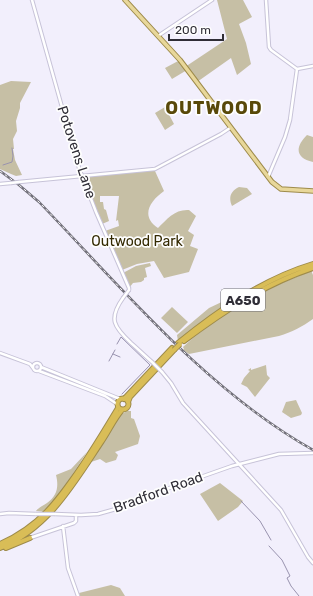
<svg xmlns="http://www.w3.org/2000/svg" width="313" height="596" viewBox="0 0 313 596" font-family="Rubik,sans-serif">
<style>
.green{fill:#c6bfa5}
.lines{fill:none;stroke-linecap:round;stroke-linejoin:round}
.stream{stroke:#9993af;stroke-width:1}
.minor-casing{stroke:#c7c3d8;stroke-width:4.5}
.major-casing{stroke:#9e8b4b;stroke-width:5.5}
.highway-casing{stroke:#9e8b4b;stroke-width:6}
.minor{stroke:#fff;stroke-width:2.5}
.major{stroke:#e8d79a;stroke-width:3.5}
.highway{stroke:#d9bd57;stroke-width:4}
.rail-casing{stroke:#72707a;stroke-width:2.5}
.rail{stroke:#fefefe;stroke-width:1;stroke-dasharray:3;stroke-linecap:butt}
.minor-bridge-casing{stroke:#c7c3d8;stroke-width:4.5;stroke-linecap:butt}
.highway-bridge-casing{stroke:#9e8b4b;stroke-width:6;stroke-linecap:butt}
.minor-bridge{stroke:#fff;stroke-width:2.5}
.highway-bridge{stroke:#d9bd57;stroke-width:4}
.labels{text-anchor:middle;stroke-width:3.5;stroke-linejoin:round;paint-order:stroke}
.shield{fill:#fefefe;stroke:#6d6c72;stroke-width:1}
.shield-label{font-size:13px;font-weight:bold;fill:#2f2d36}
.street-label{font-size:14px;fill:#2f2d36;stroke:#fefefe}
.park-label{font-size:14px;fill:#332901;stroke:#fefefe}
.district-label{font-size:18px;font-weight:bold;letter-spacing:1px;fill:#594909;stroke:#fefefe}
</style>
<rect width="100%" height="100%" fill="#f2effc"/>
<path class="green" d="M217,0h26l9,17 -13,7 7,19 5,21 -14,11 -6,-17 -34,24 -10,-12 -15,9 -7,-11 15,-8 5,7 42,-28z
M11,81l20,1 -11,21v5l-4,13 1,10 -4,8 1,10h-1l2,11 7,15 -6,1 -5,-2 -11,-5v-84z
M165,107l9,17 -9,6 -10,-17z
M307,135l6,2v25c-18,-4 -18,-15 -6,-27z
M153,169l2,2 9,20c-14,10 -24,25 -6,37 9,-9 17,-19 31,-18l7,6 -8,15 6,4 -4,11 8,3 -9,23 -25,6 -10,-17 -17,3 -15,6 -17,-39 14,-5 -1,-6 -2,1 3,-25h-19v6h3l1,7 2,1 3,11 -7,3 -20,-48z
M239,187l8,1 5,6 -20,12c-4,-9 -1,-15 7,-19z
M150,263l1,3 -6,2 2,9 -3,1v2l-3,2 -8,1 -4,5 -6,-15 13,-7z
M311,270l2,5v44c-11,8 -21,13 -34,17l-90,18 -6,-4 1,-1 -1,-2c29,-26 60,-46 94,-62 11,-5 23,-9 34,-15z
M268,280l-90,61 -1,-6 32,-27z
M172,307l16,15 -11,11 -16,-15z
M266,365l1,10 3,3 -15,19 -8,-10 -6,-3 3,-6 6,-7 -2,-1 3,-2v2z
M296,400l6,13 -1,2 -10,3 -9,-6 4,-10z
M127,411h4v7l3,1 6,17 -2,8 -23,8 3,3 -2,5 -10,3 -6,-4 -9,3 29,-47z
M87,452l-30,46 -12,14 -9,-1c3,-4 7,-5 11,-8 10,-7 12,-16 9,-28l15,-6z
M220,483l23,18 -5,6 -20,14 -18,-27z
M111,585l9,3 5,8h-45l-1,-3z"/>
<g class="lines">
<path class="stream" d="M3,165l9,-3 1,-6 -1,-8
M117,344l4,-7 29,28 -28,29
M113,354l7,3
M109,361l6,-11
M241,501l19,20 11,19
M269,546l13,14 8,16 -3,2 4,8 8,10"/>
<defs>
<path id="minor" d="M32,0l47,168 17,44 33,76v2
M266,0l3,47 2,3 26,19
M158,36l54,-36
M297,69l16,-3
M268,177l17,-40 5,-17 7,-51
M19,182l136,-13 66,-35 9,-6
M0,184l11,-1
M123,298c-15,21 -9,29 8,45 7,6 14,13 21,19
M0,353l30,11 3,4
M33 367a4 4 0 1 1 8 0a4 4 0 1 1-8 0Z
M41,367l79,32
M39,371l66,25 12,8
M162,372l9,11 12,20 98,107 27,47 5,6
M0,514l9,-1 27,1
M55,514l26,1 17,-1 25,-7 38,-16 71,-25 47,-12 34,-1
M63,526l5,42 10,28
M30,538l44,-15 2,-2v-6"/>
<path id="major" d="M125,0l55,60 92,122 9,7 32,2"/>
<path id="highway" d="M184,341c40,-30 81,-57 129,-73
M178,343c41,-33 85,-64 135,-79
M117.5 404a5.5 5.5 0 1 1 11 0a5.5 5.5 0 1 1-11 0Z
M124,399l48,-51
M128,402l2,-5 44,-47
M0,544c39,-17 58,-43 81,-77 13,-19 25,-39 37,-59
M0,548c49,-20 74,-65 102,-107 7,-10 12,-22 20,-31
M6,548l24,-10"/>
</defs>
<use href="#minor" class="minor-casing"/>
<use href="#major" class="major-casing"/>
<use href="#highway" class="highway-casing"/>
<use href="#minor" class="minor"/>
<use href="#major" class="major"/>
<use href="#highway" class="highway"/>
<defs>
<path id="rail" d="M0,171l19,14 20,17c85,88 166,187 274,248"/>
</defs>
<use href="#rail" class="rail-casing"/>
<use href="#rail" class="rail"/>
<defs>
<path id="minor-bridge" d="M11,183l8,-1
M123,298l6,-8
M152,362l10,10
M36,514h19"/>
<path id="highway-bridge" d="M174,350l6,-6"/>
</defs>
<use href="#minor-bridge" class="minor-bridge-casing"/>
<use href="#highway-bridge" class="highway-bridge-casing"/>
<use href="#minor-bridge" class="minor-bridge"/>
<use href="#highway-bridge" class="highway-bridge"/>
</g>
<g class="labels">
<rect class="shield" x="221" y="289" width="44" height="22" rx="3"/>
<g class="shield-label">
<text x="243" y="305">A650</text>
</g>
<g class="street-label">
<text transform="translate(77 152) rotate(72)" y="5">Potovens Lane</text>
<text transform="translate(158 492) rotate(-20)" y="5">Bradford Road</text>
</g>
<g class="park-label">
<text x="137" y="246">Outwood Park</text>
</g>
<g class="district-label">
<text x="214" y="114">OUTWOOD</text>
</g>
</g>
<path d="M169 34v6h54v-6" fill="none" stroke="#2f2d36" stroke-width="2"/>
<text x="175" y="34" font-size="12" fill="#2f2d36" stroke="#fefefe" stroke-width="3" paint-order="stroke">200 m</text>
</svg>
